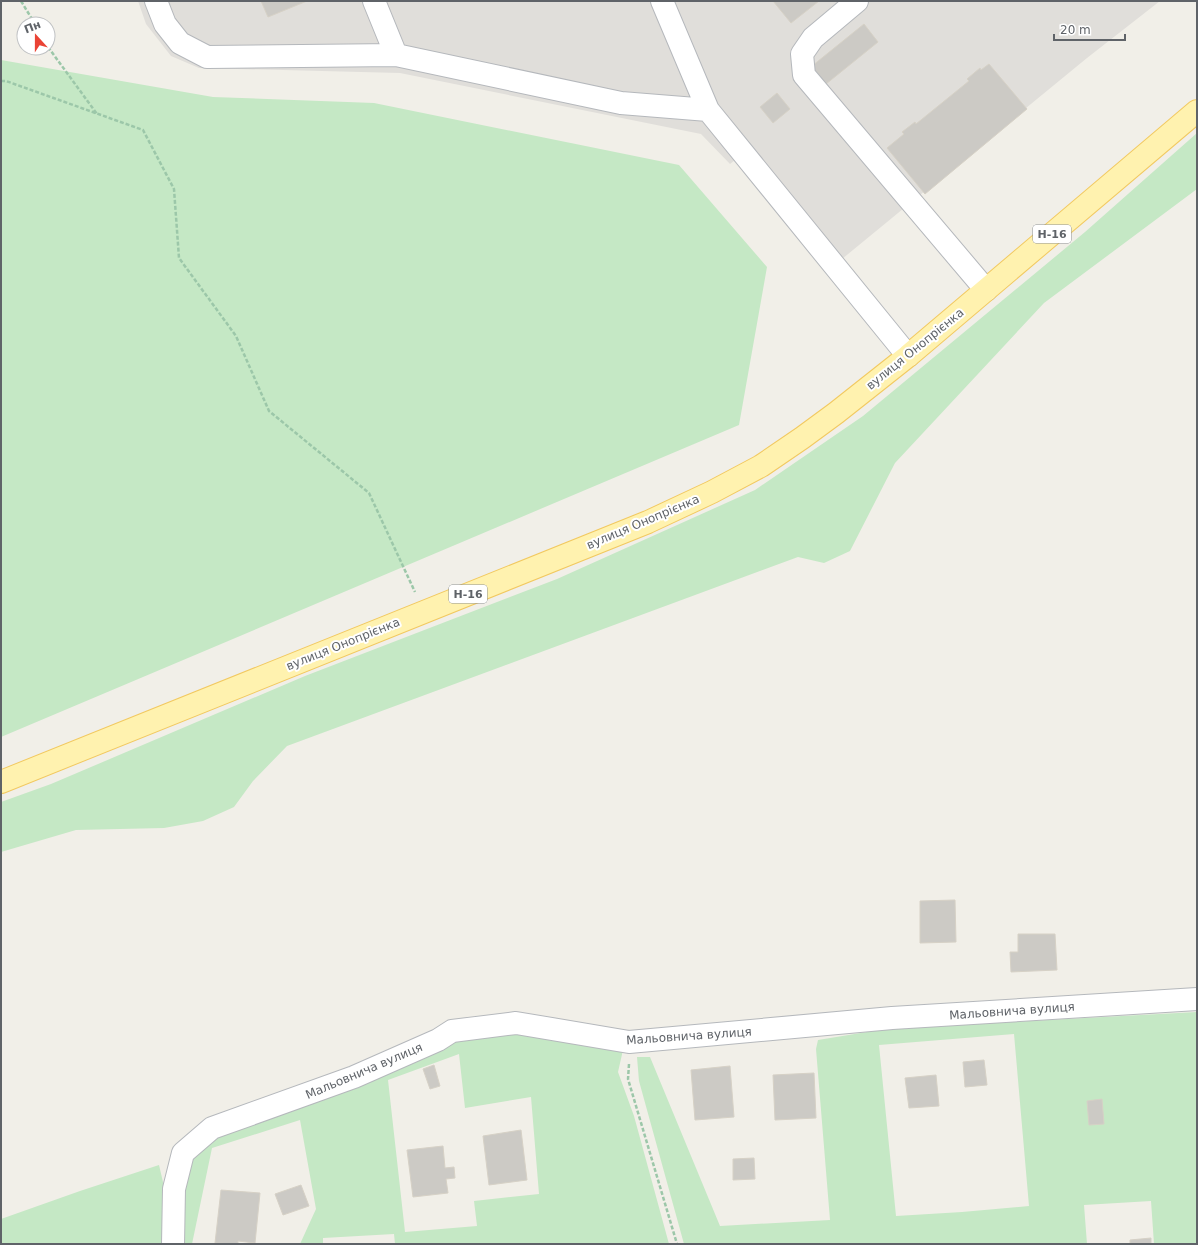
<svg xmlns="http://www.w3.org/2000/svg" width="1198" height="1245" viewBox="0 0 1198 1245" font-family="'DejaVu Sans',sans-serif">
<style>
.industrial{fill:#e0deda}
.green{fill:#c5e8c5;fill-rule:evenodd}
.building{fill:#cccac5;stroke:#d6d1c6}
.lines{fill:none;stroke-linecap:round;stroke-linejoin:round}
.minor-casing{stroke:#b5b8bc;stroke-width:24}
.major-casing{stroke:#f2c960;stroke-width:24}
.path{stroke:#9cc7a9;stroke-width:2.5;stroke-dasharray:4 2;stroke-linecap:butt}
.minor{stroke:#fff;stroke-width:22}
.major{stroke:#fff2af;stroke-width:22}
.labels{text-anchor:middle;stroke-width:4;stroke-linejoin:round;paint-order:stroke}
.shield{fill:#fff;stroke:#8f9295;stroke-width:1}
.shield-label{font-size:11px;font-weight:bold;fill:#5f6368}
.street-label{font-size:12px;fill:#5f6368;stroke:#fff}
</style>
<rect width="100%" height="100%" fill="#f1efe8"/>
<path class="industrial" d="M138,1h1022l-73,57 -245,201 -92,-111 -20,16 -29,-30 -301,-61 -201,-5 -28,-12 -25,-32z"/>
<path class="green" d="M1,60l212,37 161,6 305,62 88,102 -28,158 -738,312z
M1197,133v56l-153,114 -149,160 -45,88 -26,12 -26,-6 -511,189 -34,35 -19,26 -31,14 -39,7 -88,2 -75,22v-50l50,-18 254,-108 252,-97 198,-89 108,-74 222,-184z
M1197,1012v232h-43l-3,-43 -67,4 3,39h-403l-45,-163 -2,-24h13l70,169 110,-6 -14,-171 2,-9 61,-10 130,-8zM1014,1034l15,172 -67,6 -66,4 -17,-171z
M520,1031l103,19 -5,22 16,44 35,128h-274l-1,-10 -71,4v6h-23l16,-35 -16,-89 -88,28 -20,96h-10v-70l14,-27 31,-21 226,-85zM459,1054l6,54 66,-11 8,97 -65,7 3,25 -72,6 -17,-152z
M159,1165l11,47 -4,32h-165v-25l79,-28z"/>
<path class="building" d="M261,1h46l-39,16z
M773,1h46l-28,22z
M864,24l14,18 -52,42 -14,-18z
M989,64l38,45 -102,85 -38,-46 17,-14 -2,-2 13,-10 1,2 53,-43 -2,-2 13,-11 1,2z
M777,93l13,16 -17,14 -13,-16z
M955,900l1,42 -36,1v-42z
M1018,934h37l2,36 -46,2 -1,-20h8z
M984,1060l3,25 -22,2 -2,-25z
M434,1065l6,21 -10,3 -7,-20z
M730,1066l4,51 -39,3 -4,-50z
M814,1073l2,45 -41,2 -2,-45z
M936,1075l3,31 -30,2 -4,-30z
M1102,1099l2,25 -15,1 -2,-24z
M521,1130l6,50 -38,5 -6,-49z
M443,1146l2,22 9,-1 1,11 -9,1 2,14 -35,4 -6,-47z
M754,1158l1,21 -22,1v-21z
M301,1185l8,21 -26,9 -8,-21z
M221,1190l39,3 -5,50 -17,-2v3l-23,-1z
M1151,1238v6h-21v-4z"/>
<g class="lines">
<defs>
<path id="minor" d="M156,1l9,23 15,19 27,14 189,-2
M374,1l22,54 225,48 87,7
M662,1l46,109 200,246
M857,1l-44,37 -11,16 2,21 182,215
M173,1244l1,-55 9,-36 29,-25 142,-51 84,-37 14,-9 64,-8 113,19 263,-24 305,-19"/>
<path id="major" d="M1,782l647,-260 64,-30 49,-26 41,-28 34,-25 72,-57 289,-245"/>
</defs>
<use href="#minor" class="minor-casing"/>
<use href="#major" class="major-casing"/>
<path class="path" d="M21,1l14,23
M48,47l49,67
M1,81h5l137,49 31,59 5,69 57,78 33,75 100,82 46,99
M629,1064l-1,15 49,165"/>
<use href="#minor" class="minor"/>
<use href="#major" class="major"/>
</g>
<g class="labels">
<g class="shield">
<rect x="1033" y="225" width="38" height="18" rx="3"/>
<rect x="449" y="585" width="38" height="18" rx="3"/>
</g>
<g class="shield-label">
<text x="1052" y="238">Н-16</text>
<text x="468" y="598">Н-16</text>
</g>
<g class="street-label">
<text transform="translate(915 349) rotate(-39)" y="4">вулиця Онопрієнка</text>
<text transform="translate(643 522) rotate(-23)" y="4">вулиця Онопрієнка</text>
<text transform="translate(343 644) rotate(-22)" y="4">вулиця Онопрієнка</text>
<text transform="translate(1012 1011) rotate(-4)" y="4">Мальовнича вулиця</text>
<text transform="translate(689 1036) rotate(-4)" y="4">Мальовнича вулиця</text>
<text transform="translate(364 1071) rotate(-23)" y="4">Мальовнича вулиця</text>
</g>
</g>
<rect width="1198" height="1245" fill="none" stroke="#5f6368" stroke-width="4"/>
<g transform="translate(36 36) rotate(339)"><circle r="19" fill="#ffffff" stroke="#bfc1c3"/>
<path d="M0-3L7 15L0 10L-7 15Z" fill="#ea4335"/>
<text y="-6" font-size="11" font-weight="bold" text-anchor="middle" fill="#5f6368">Пн</text>
</g>
<path d="M1054 34v6h71v-6" fill="none" stroke="#5f6368" stroke-width="2"/>
<text x="1060" y="34" font-size="12" fill="#5f6368" stroke="#ffffff" stroke-width="3" paint-order="stroke">20 m</text>
</svg>
